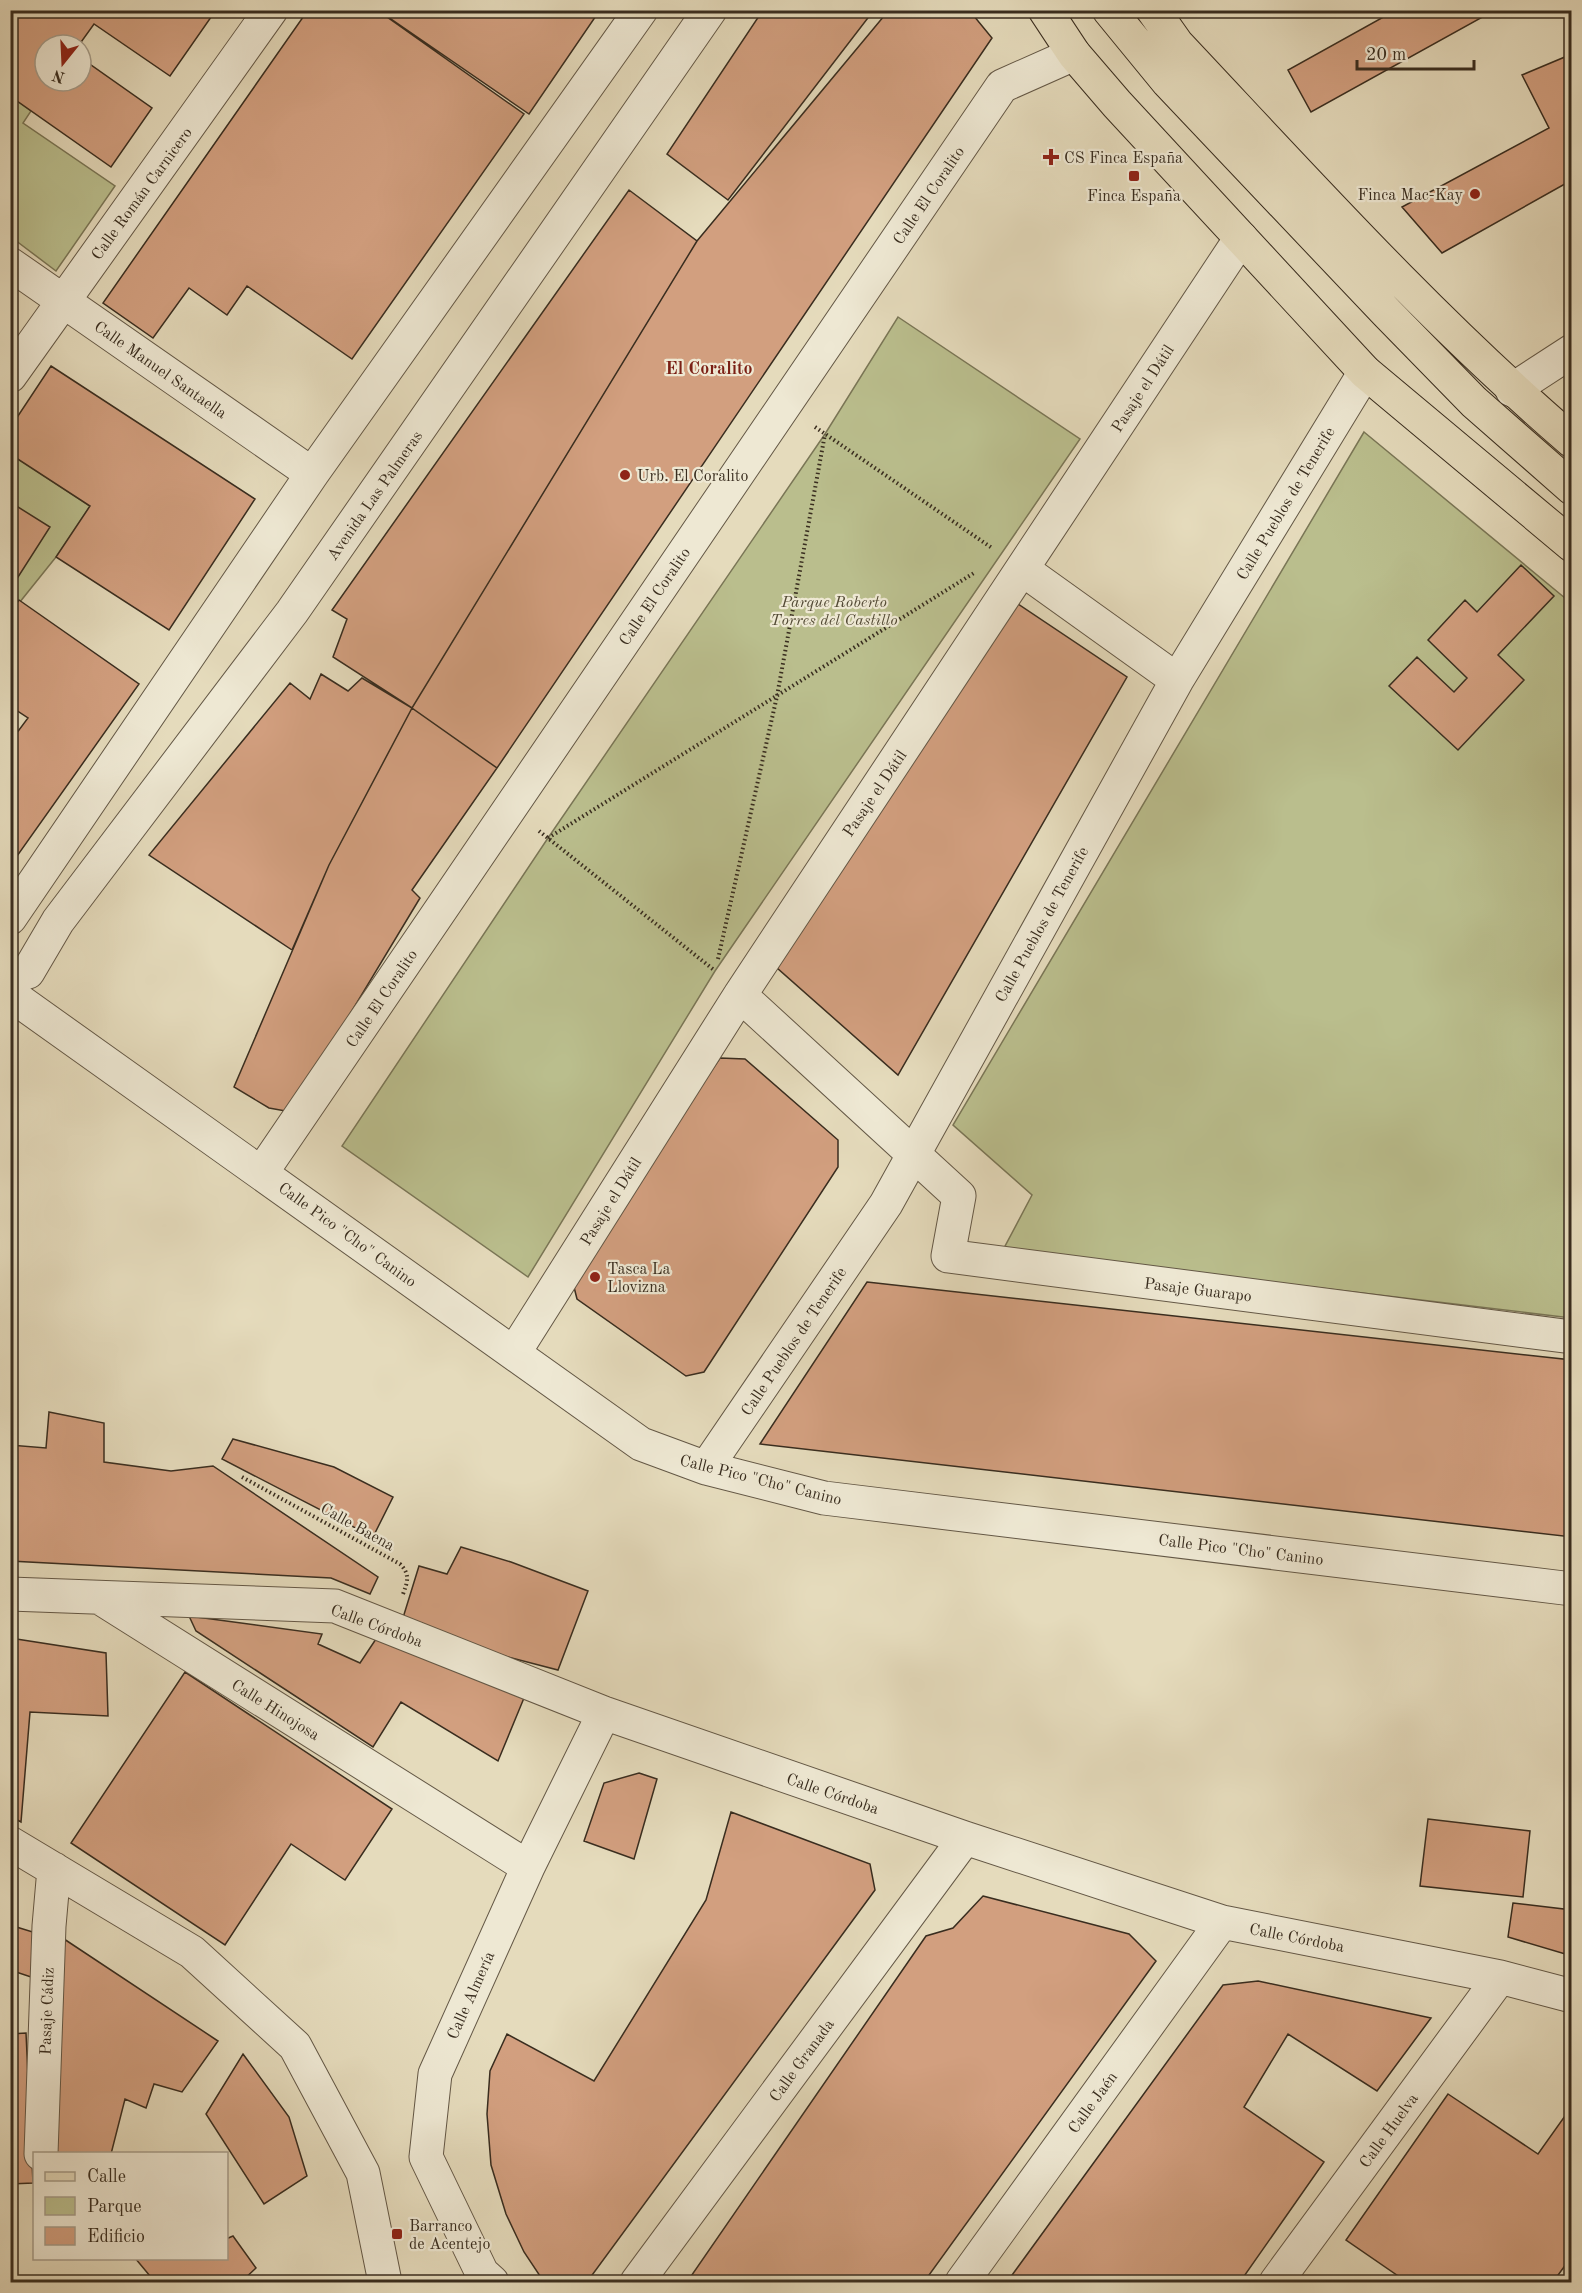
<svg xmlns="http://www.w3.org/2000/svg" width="1582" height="2293" viewBox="0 0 1582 2293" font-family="'Old Standard TT',serif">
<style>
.green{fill:#babe8d;stroke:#7a7656;stroke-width:1.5}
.building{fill:#d29f7f;stroke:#392d1f;stroke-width:1.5}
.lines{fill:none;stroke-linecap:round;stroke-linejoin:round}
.minor-casing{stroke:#645846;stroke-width:35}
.major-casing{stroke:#392d1f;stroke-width:35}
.path{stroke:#392d1f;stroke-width:4;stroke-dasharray:1.5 3;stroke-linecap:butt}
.minor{stroke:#eee8d3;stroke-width:33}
.major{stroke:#e5dbbc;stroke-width:33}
.poi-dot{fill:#8f2418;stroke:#eee8d3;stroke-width:2}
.labels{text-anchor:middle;stroke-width:4.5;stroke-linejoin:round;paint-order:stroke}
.poi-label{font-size:16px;fill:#392d1f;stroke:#eee8d3;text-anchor:start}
.street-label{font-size:16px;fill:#392d1f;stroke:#eee8d3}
.park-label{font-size:16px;font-style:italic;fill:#534a35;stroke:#eee8d3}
.neighbourhood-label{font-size:18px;font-weight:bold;fill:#7a1f14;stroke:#eee8d3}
</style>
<rect width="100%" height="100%" fill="#e5dbbc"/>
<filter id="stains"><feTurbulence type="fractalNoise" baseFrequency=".00333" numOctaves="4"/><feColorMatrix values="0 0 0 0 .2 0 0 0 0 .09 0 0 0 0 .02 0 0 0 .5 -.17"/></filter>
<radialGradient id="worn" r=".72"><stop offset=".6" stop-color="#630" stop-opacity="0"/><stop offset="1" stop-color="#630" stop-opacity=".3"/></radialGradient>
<path class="green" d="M11,96l20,15 -8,12 92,63 -59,85 -45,-34z
M898,317l182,122 -365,532 -187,306 -186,-131 206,-308 277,-404z
M1364,432l207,171v715l-568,-68 29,-55 -79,-70z
M11,454l79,52 -34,51 -45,56z"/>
<path class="building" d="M10,10h206l-46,66 -76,-52 -15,21h-34v36h36v-23l71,50 -41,59 -101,-71z
M308,10h69l147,104 -172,245 -105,-73 -20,29 -38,-27 -36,50 -50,-35z
M378,10h222l-71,104z
M763,10h111l-146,190 -61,-46z
M889,10h80l23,28 -495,730 -85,-60 285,-467z
M1396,10h90l2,4 -177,98 -23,-42z
M1572,54v126l-130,73 -40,-46 147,-79 -27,-53z
M629,190l68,51 -285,467 -79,-51 14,-38 -15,-9z
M51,366l204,133 -86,131 -113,-73 34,-51 -80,-52v-26z
M10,502l40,25 -39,61 -1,-1z
M1521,565l33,31 -56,59 26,25 -66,70 -69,-64 28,-29 37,35 13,-14 -39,-38 37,-40 12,12z
M19,600l120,84 -129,182v-124l18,-24 -18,-12v-93z
M1015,602l112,75 -229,398 -122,-108z
M321,674l27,17 14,-13 50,30 -83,157 -37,85 -143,-95 141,-172 20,16z
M412,708l85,60 -85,122 8,8 -129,214 -22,-4 -35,-21 95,-222z
M720,1058l25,1 93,81v27l-134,205 -18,4 -109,-77 -6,-24z
M867,1282l705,78v177l-812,-93z
M49,1412l55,11v39l67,9 42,-5 165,111 -8,17 -39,-16 -321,-17v-116l36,3z
M233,1439l101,28 59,30 -20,40 -151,-78z
M461,1547l50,15 77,29 -30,79 -54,-14 -102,-35 17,-55 28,8z
M189,1616l133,18 -4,10 42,19 16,-24 148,59 -26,63 -97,-59 -28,45 -177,-116z
M10,1638l96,15 2,63 -78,-4 -9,110 -11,-6z
M185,1672l207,137 -47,71 -54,-36 -66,101 -154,-102z
M639,1773l18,6 -23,80 -50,-18 20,-58z
M731,1812l139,52 5,26 -288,392h-43l-20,-30 -18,-38 -15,-49 -4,-51 3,-43 17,-37 87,47 112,-181z
M1428,1819l102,12 -7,66 -103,-11z
M983,1896l146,38 27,27 -232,321h-237l239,-346 27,-8z
M1513,1903l59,7v46l-64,-19z
M10,1925l26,8 -5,44 -21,-7z
M55,1933l163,108 -36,51 -28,-8 -8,24 -21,-9 -14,55h-63z
M1258,1981l173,37 -54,73 -89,-57 -44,73 80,55 -84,120h-233l216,-297z
M26,2033l7,150 -23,1v-150z
M243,2054l46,63 18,59 -43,28 -58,-90z
M1448,2094l90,60 34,-48v150l-19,26h-146l-61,-42z
M233,2236l23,32 -15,14h-86l-20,-24h91v-19z"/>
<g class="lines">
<defs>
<path id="minor" d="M10,264l302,210
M10,376l261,-366
M1512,390l60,-39
M1022,569l155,111
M10,918l302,-444 329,-464
M28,972l30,-51 234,-309 418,-602
M740,995l219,201 -11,60 624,81
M18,1000l623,444 65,24 118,30 748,91
M262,1172l740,-1086 72,-32
M514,1353l226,-358 501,-757
M706,1468l180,-264 291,-524 188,-308
M10,1594l325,12 269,107 361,125 257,84 278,55 72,19
M102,1599l426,268
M10,1843l182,109 103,94 68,127 22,109
M41,2154l8,-228 5,-57
M492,2282l-10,-9 -56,-116 9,-83 93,-207 76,-154
M637,2282l328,-444
M962,2282l260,-360
M1276,2282l224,-305"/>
<path id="major" d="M1045,10l29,44 43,50 248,268 207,173
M1109,10l59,72 219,231 87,89 98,86
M1153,10l24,34c128,136 253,275 395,397"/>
</defs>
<use href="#minor" class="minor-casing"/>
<use href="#major" class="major-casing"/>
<path class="path" d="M815,427l177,121
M539,831l175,139
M548,838l426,-265
M718,959l59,-263 48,-262
M242,1477l158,87c10,10 8,17 3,30"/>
<use href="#minor" class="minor"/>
<use href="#major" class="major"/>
</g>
<g class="poi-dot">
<path d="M1048 148h6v6h6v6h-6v6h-6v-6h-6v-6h6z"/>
<rect x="1128" y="170" width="12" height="12" rx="3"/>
<circle cx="1475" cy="194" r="6"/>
<circle cx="625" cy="475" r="6"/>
<circle cx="595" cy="1277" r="6"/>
<rect x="391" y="2228" width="12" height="12" rx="3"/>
</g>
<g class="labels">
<g class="poi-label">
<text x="1064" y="163">CS Finca España</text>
<text x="1463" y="200" text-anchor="end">Finca Mac-Kay</text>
<text x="1134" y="201" text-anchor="middle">Finca España</text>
<text x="637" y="481">Urb. El Coralito</text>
<text x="607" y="1274">Tasca La<tspan x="607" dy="18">Llovizna</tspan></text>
<text x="409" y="2231">Barranco<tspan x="409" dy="18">de Acentejo</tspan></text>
</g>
<g class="street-label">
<text transform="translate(141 193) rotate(-54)" y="6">Calle Román Carnicero</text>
<text transform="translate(928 195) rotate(-56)" y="6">Calle El Coralito</text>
<text transform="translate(161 369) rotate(35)" y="6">Calle Manuel Santaella</text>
<text transform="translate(1142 388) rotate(-57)" y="6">Pasaje el Dátil</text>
<text transform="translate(374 495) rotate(-55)" y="6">Avenida Las Palmeras</text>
<text transform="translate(1285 503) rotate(-59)" y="6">Calle Pueblos de Tenerife</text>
<text transform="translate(654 596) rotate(-56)" y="6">Calle El Coralito</text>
<text transform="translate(874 793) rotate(-56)" y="6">Pasaje el Dátil</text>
<text transform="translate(1041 924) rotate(-61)" y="6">Calle Pueblos de Tenerife</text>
<text transform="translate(381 998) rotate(-56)" y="6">Calle El Coralito</text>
<text transform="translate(610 1201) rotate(-58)" y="6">Pasaje el Dátil</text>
<text transform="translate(348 1234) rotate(36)" y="6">Calle Pico "Cho" Canino</text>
<text transform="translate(1198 1289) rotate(7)" y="6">Pasaje Guarapo</text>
<text transform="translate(793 1341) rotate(-56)" y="6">Calle Pueblos de Tenerife</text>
<text transform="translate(761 1479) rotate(14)" y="6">Calle Pico "Cho" Canino</text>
<text transform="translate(358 1526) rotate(29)" y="6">Calle Baena</text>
<text transform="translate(1241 1549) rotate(7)" y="6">Calle Pico "Cho" Canino</text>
<text transform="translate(377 1625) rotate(20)" y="6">Calle Córdoba</text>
<text transform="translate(276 1709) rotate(32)" y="6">Calle Hinojosa</text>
<text transform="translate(833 1793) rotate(19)" y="6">Calle Córdoba</text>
<text transform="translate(1297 1937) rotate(11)" y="6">Calle Córdoba</text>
<text transform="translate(470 1995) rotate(-66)" y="6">Calle Almería</text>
<text transform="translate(46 2011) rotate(-88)" y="6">Pasaje Cádiz</text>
<text transform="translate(801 2060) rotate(-54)" y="6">Calle Granada</text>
<text transform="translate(1092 2102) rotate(-54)" y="6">Calle Jaén</text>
<text transform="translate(1388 2130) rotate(-54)" y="6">Calle Huelva</text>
</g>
<g class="park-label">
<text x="834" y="607">Parque Roberto<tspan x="834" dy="18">Torres del Castillo</tspan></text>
</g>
<g class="neighbourhood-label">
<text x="709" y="374">El Coralito</text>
</g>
</g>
<rect width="1582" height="2293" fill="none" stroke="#e5dbbc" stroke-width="36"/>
<rect x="12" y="12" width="1558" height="2269" fill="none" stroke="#392d1f" stroke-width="3"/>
<rect x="18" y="18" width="1546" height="2257" fill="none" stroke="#392d1f" stroke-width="1.5"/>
<rect x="33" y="2152" width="195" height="108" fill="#eee8d3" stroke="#a69d8b" stroke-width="1.5"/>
<rect x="45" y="2172" width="30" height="9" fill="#e5dbbc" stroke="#a69d8b" stroke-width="1.5"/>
<text x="87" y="2182" font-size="18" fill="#392d1f">Calle</text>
<rect x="45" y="2197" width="30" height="18" fill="#babe8d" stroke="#a69d8b" stroke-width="1.5"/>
<text x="87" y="2212" font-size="18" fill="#392d1f">Parque</text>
<rect x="45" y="2227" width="30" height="18" fill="#d29f7f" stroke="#a69d8b" stroke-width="1.5"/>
<text x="87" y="2242" font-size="18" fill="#392d1f">Edificio</text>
<g transform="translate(63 63) rotate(198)"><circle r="28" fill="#eee8d3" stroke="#a69d8b" stroke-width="1.5"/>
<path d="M0-4.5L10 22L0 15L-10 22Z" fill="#8f2418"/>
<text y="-9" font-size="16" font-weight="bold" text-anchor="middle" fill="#392d1f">N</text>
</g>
<path d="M1357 60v9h117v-9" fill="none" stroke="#392d1f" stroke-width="3"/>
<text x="1366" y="60" font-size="18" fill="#392d1f" stroke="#eee8d3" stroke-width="4.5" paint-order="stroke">20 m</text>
<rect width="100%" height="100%" filter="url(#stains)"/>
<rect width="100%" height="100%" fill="url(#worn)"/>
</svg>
